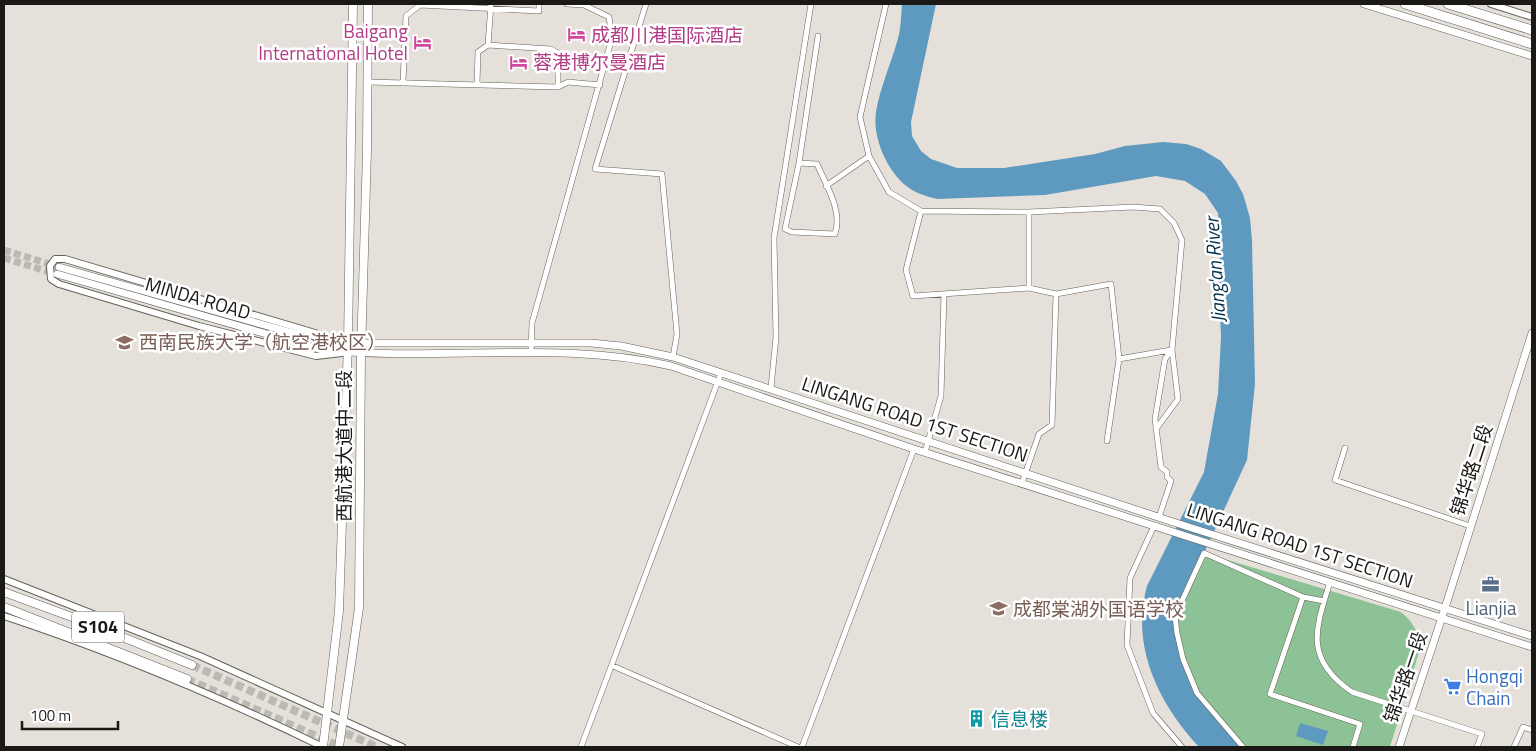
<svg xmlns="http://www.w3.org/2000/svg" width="1536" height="751" viewBox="0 0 1536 751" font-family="'Titillium Web','Noto Sans SC',sans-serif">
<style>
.green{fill:#8dc297}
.water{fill:#5e99bf}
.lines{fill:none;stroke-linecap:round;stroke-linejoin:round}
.secondary-tunnel{stroke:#bcb9b3;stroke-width:7;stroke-dasharray:7 3.5;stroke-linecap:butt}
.primary-tunnel{stroke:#bcb9b3;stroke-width:8;stroke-dasharray:8 4;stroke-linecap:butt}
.minor-casing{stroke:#65615b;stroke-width:6}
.tertiary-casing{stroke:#65615b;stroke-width:8}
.secondary-casing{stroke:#65615b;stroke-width:8}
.primary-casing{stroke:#65615b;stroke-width:9}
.motorway-casing{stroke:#65615b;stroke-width:10}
.minor{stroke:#fff;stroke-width:5}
.tertiary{stroke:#fff;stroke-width:6}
.secondary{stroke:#fff;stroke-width:7}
.primary{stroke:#fff;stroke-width:8}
.motorway{stroke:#fff;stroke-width:9}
.labels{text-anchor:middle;stroke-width:5;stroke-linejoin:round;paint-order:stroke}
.shield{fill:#fff;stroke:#5f5e5c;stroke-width:1}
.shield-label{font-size:18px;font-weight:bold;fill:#1a1916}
.hotel-label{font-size:19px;fill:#b23c85;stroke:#fff;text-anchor:start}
.street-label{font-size:19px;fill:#1a1916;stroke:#fff}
.education-label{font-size:19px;fill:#785e54;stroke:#fff;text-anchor:start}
.service-label{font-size:19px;fill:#4e5e75;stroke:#fff}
.shop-label{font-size:19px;fill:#366cbe;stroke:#fff;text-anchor:start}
.culture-label{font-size:19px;fill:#0d838f;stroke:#fff;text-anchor:start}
.water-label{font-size:20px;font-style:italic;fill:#00324d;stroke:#fff}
</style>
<rect width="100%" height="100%" fill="#e5e1da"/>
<path class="green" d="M1204,553l197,59c11,9 19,21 19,37l-30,98h-149l-44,-54 -14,-34 -8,-43z"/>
<path class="water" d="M902,4h34l-25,118 1,14 9,15 10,8 26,9h47l91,-14 30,-8 38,-4 23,2 15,5 20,12 15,20 7,13 7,24 2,23 3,143 -8,76 -72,156 8,43 14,34 44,54h-42c-40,-43 -69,-101 -52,-161l57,-114 14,-78 3,-57 -3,-71 3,-13 -3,-40 -13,-19 -20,-13 -29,-5 -111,19 -108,4c-12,-3 -22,-6 -32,-14 -18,-15 -33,-48 -29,-73 4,-24 14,-46 21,-70 4,-12 4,-26 5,-38z
M1300,723l28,8 -5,14 -27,-9z"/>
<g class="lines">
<path class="secondary-tunnel" d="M4,250l52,16
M4,258l52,16"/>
<path class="primary-tunnel" d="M192,665l185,82
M187,679l154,68"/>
<defs>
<path id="minor" d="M646,4l-51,165 67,5 15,160 -4,23
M886,4l-26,113 9,39 20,36 32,19 108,1 104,-5 27,2 14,14 8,17 -10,110 6,49 -22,30
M488,45l63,4 7,4v34
M368,82l190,5 10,-5 32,3
M403,82l3,-66 14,-11 119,6v-7
M477,84l1,-32 10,-7 3,-41
M799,163l-14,66 7,3 43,2c8,-23 -9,-49 -18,-70l-18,-1 19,-127
M826,186l43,-30
M921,211l-15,59 7,26 116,-8 27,6 55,-10 8,75 -12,82
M1029,212v76
M531,352l1,-29 80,-285 -3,-21 -25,-12 -17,-1
M1119,359l52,-9
M771,388l5,-51 -2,-99 37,-234
M1345,448l-10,32 135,46
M925,452l16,-56 3,-102
M1022,483l17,-49 13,-9 4,-131
M1159,517l12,-36 -4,-4v-5l-6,-5 -6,-48 10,-60 7,-9
M1154,526l-24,52 -3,67 26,68 29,34
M1330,582c-15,48 -26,77 22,110l130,42 -5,13
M1303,597l-33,97 90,30 -7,23
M613,666l185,81
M581,747l140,-374
M802,747l112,-298
M1243,747l-46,-54 -14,-34 -6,-26 -2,-17 29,-63 99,44 21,4
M1514,747l9,-20 9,3"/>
<path id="tertiary" d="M1491,4l41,13
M342,341l-277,-82h-10l-5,7 1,13 8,5 140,42 117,30 26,-3
M4,579l196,77 202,91
M4,616c109,36 216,81 319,131"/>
<path id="secondary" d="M1364,4l168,52
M59,267l262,74 40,2h230l30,3 52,11 500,165 359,114
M57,274l262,75c117,14 236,-10 352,17l243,83 618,198
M1399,747l46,-139 87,-275"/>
<path id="primary" d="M4,592l76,28 112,45
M4,607l183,72
M323,747l16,-136 9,-268 5,-339
M339,747l20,-139 2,-255 6,-202 1,-147"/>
<path id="motorway" d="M1405,4l127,40
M1448,4l84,26"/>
</defs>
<use href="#minor" class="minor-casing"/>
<use href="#tertiary" class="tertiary-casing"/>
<use href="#secondary" class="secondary-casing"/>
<use href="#primary" class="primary-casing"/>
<use href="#motorway" class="motorway-casing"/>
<use href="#minor" class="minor"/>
<use href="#tertiary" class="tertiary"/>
<use href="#secondary" class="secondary"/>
<use href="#primary" class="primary"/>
<use href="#motorway" class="motorway"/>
</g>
<defs>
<symbol id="hotel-bare" viewBox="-9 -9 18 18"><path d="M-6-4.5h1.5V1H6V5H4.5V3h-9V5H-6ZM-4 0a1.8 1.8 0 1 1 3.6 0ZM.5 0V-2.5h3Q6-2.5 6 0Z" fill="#d1479c" stroke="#fff" stroke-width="2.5" paint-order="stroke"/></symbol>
<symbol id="university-bare" viewBox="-9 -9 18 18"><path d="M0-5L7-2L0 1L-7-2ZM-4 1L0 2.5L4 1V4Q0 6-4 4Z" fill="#8d6e63" stroke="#fff" stroke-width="2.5" paint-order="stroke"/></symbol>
<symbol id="office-bare" viewBox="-9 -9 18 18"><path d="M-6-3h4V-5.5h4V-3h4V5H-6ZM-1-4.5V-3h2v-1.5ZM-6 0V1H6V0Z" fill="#5c6f8a" stroke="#fff" stroke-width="2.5" paint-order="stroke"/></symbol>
<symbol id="school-bare" viewBox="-9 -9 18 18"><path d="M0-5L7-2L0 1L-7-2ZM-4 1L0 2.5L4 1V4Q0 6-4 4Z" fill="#8d6e63" stroke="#fff" stroke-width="2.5" paint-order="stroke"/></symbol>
<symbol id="supermarket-bare" viewBox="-9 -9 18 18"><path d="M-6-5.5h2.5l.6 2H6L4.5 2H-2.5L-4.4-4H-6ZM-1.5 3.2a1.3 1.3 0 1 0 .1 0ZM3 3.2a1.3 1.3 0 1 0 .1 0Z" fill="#3f7fe0" stroke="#fff" stroke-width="2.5" paint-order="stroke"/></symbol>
<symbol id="building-bare" viewBox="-9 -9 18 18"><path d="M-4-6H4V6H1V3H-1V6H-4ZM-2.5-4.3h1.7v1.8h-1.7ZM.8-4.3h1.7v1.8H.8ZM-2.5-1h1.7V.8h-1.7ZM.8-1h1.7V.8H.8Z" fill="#0f9aa8" stroke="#fff" stroke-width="2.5" paint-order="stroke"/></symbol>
</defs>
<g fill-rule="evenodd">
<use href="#hotel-bare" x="564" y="22" width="25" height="25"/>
<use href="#hotel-bare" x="410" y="30" width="25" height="25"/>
<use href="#hotel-bare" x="506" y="50" width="25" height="25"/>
<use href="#university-bare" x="112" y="330" width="25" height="25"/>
<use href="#office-bare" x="1478" y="572" width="25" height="25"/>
<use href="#school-bare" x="986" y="596" width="25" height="25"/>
<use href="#supermarket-bare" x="1440" y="674" width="25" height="25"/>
<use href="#building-bare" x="964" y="706" width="25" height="25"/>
</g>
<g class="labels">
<rect class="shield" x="72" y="611.5" width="52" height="31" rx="4"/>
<g class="shield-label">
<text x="98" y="633">S104</text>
</g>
<g class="hotel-label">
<text x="408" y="38" text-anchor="end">Baigang<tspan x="408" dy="22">International Hotel</tspan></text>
<text x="591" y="42">成都川港国际酒店</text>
<text x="533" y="69">蓉港博尔曼酒店</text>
</g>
<g class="street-label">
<text transform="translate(198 298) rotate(16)" y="7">MINDA ROAD</text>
<text transform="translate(915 419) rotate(18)" y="7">LINGANG ROAD 1ST SECTION</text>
<text transform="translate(344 446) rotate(-90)" y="7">西航港大道中二段</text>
<text transform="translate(1471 470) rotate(-72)" y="7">锦华路二段</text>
<text transform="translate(1300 545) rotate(18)" y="7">LINGANG ROAD 1ST SECTION</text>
<text transform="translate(1405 677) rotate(-71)" y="7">锦华路一段</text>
</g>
<g class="education-label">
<text x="139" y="349">西南民族大学（航空港校区）</text>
<text x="1013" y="616">成都棠湖外国语学校</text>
</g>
<g class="service-label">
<text x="1491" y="615">Lianjia</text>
</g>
<g class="shop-label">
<text x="1466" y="683">Hongqi<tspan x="1466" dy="22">Chain</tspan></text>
</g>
<g class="culture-label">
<text x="991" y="726">信息楼</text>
</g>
<g class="water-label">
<text transform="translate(1215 270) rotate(-94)" y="7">Jiang'an River</text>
</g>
</g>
<rect width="1536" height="751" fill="none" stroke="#1a1916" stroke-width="10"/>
<path d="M22 721v8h96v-8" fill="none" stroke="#1a1916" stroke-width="2.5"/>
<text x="30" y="721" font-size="15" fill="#1a1916" stroke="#ffffff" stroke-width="4" paint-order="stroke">100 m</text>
</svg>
